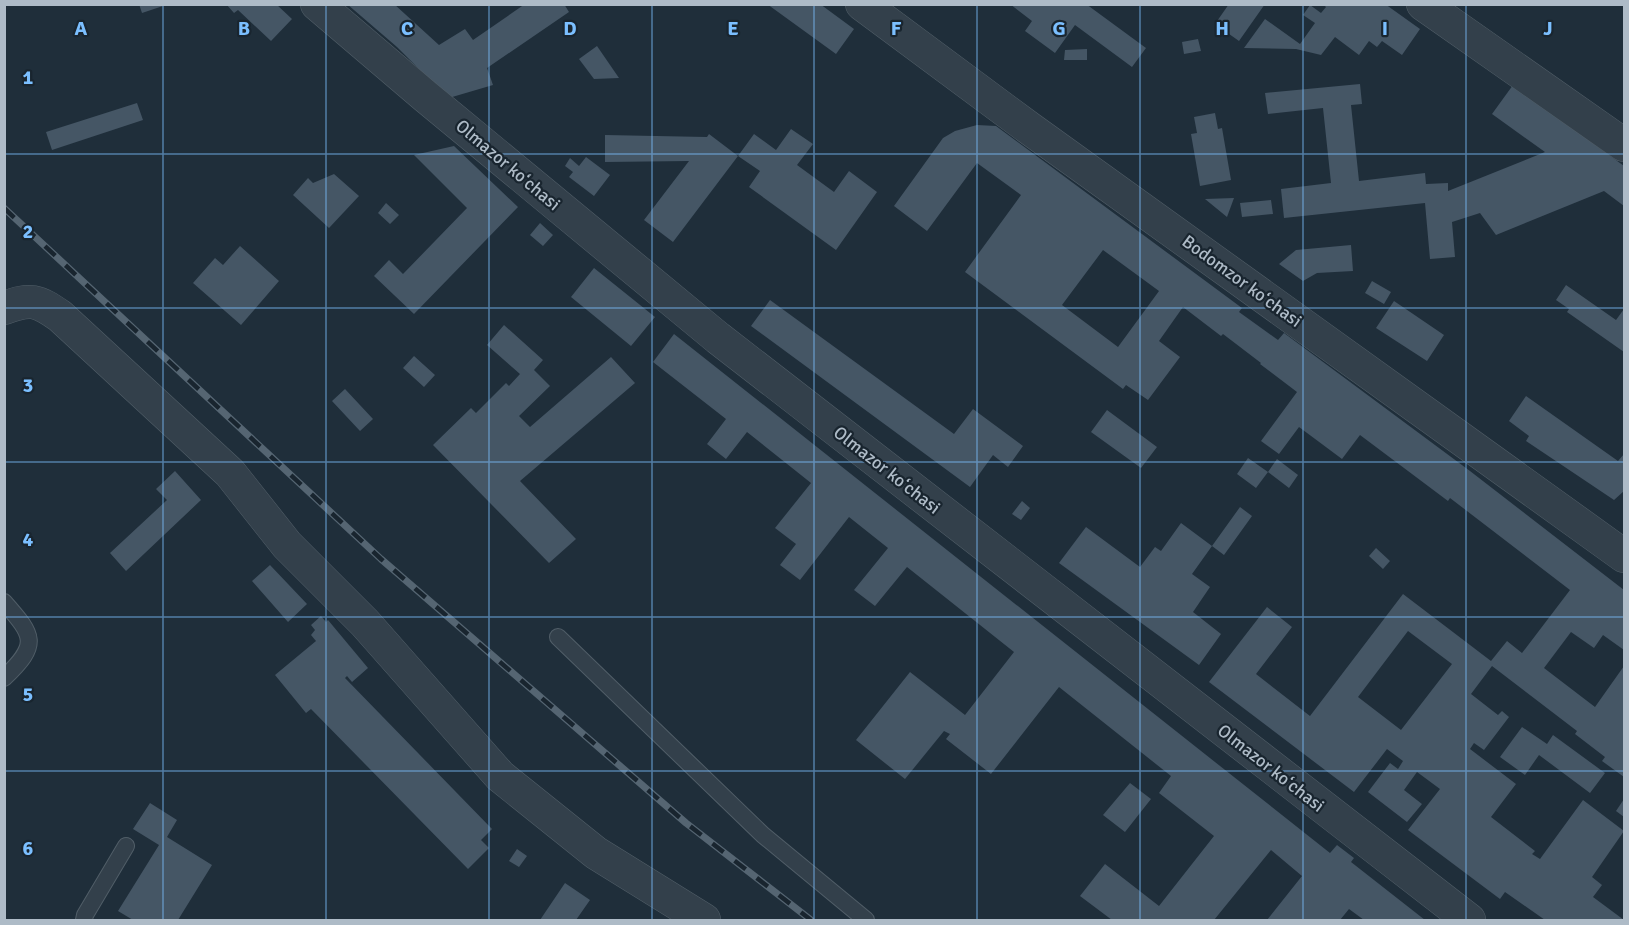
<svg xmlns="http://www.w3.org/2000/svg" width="1629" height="925" viewBox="0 0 1629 925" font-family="Signika,sans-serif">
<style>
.building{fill:#455665;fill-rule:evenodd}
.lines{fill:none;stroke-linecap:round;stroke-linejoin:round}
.lane-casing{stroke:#515e68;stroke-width:18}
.street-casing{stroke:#515e68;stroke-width:34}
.lane{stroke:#33404b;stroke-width:16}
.street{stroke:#33404b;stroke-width:33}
.rail-casing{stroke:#556572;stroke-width:7}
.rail{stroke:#19252f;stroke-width:4.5;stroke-dasharray:14;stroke-linecap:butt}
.grid{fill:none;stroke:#7bbfff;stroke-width:1.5;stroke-opacity:0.55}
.labels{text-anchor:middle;stroke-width:4.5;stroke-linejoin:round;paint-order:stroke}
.street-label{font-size:18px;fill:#aebbc7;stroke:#19252f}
.grid-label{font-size:20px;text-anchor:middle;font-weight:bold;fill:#7bbfff;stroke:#19252f;stroke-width:4.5;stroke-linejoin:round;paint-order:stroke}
</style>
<rect width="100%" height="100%" fill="#1f2e3a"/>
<path class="building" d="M139,4h27v1l-24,8z
M226,4h50l16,15 -21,22 -33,-31 -4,3z
M347,4h47l45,41 26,-16 8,11 52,-36h39l5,8 -82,56 6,17 -51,15 -19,-27 -26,-26z
M767,4h53l34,25 -18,25z
M1010,4h76l60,44 -14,19 -57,-42 -20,28 -30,-22 7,-10z
M1229,4h36l-26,37 -24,-17z
M1323,4h62l35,25 -18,26 -20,-14 -5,6 -8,-6 -10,14 -24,-18 -14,18 -25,-6 -52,-1 21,-29 35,25 15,-21 -12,-8 7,-10 11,8 5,-6z
M1198,39l3,12 -17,3 -2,-12z
M597,46l22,32 -25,1 -15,-20z
M1087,49v11h-23l1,-10z
M1360,84l2,20 -11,1 8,76 66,-8 1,11 22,-1v8l97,-39 -53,-38 21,-29 111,81v40l-20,-15 -108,44 -16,-22 -28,9 3,35 -25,2 -5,-56 -141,15 -3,-29 50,-6 -8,-75 -55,6 -3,-21z
M137,103l6,17 -91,30 -6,-18z
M1215,113l3,16 4,-1 9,52 -31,6 -9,-52 6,-1 -3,-16z
M977,125l19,1 246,182 -3,4 39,28 6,-7 186,138 154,119v60l-21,-15 -9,13 -23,-16 -27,36 51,39 29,-41v111l-22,-16 3,-4 -30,-23 2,-3 -85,-65 -21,28 27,21 4,-4 7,6 -25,33 -10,-7 -4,6 46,35 -25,33 44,34 -3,3 8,5 43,-59 41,31 -32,46 10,8 -9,12 31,23h-79l-40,-28 -5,7 -92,-69 32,-41 -23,-17 -13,18 18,14 -15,18 -39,-30 22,-29 8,6 5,-8 -16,-12 -33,43 -145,-110 58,-75 25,20 -36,47 54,42 93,-122 88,67 16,-20 15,12 48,-63 -120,-92 -2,3 -88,-66 -18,24 -43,-32 -20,27 -18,-13 36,-49 -37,-28 1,-1 -38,-29 -2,2 -38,-29 -24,34 21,16 -32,43 -22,-15 -3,4 -158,-117 56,-77 -44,-32 -50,68 -33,-25 49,-68 12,-7zM1103,250l56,41 -41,56 -56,-42zM1408,631l44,33 -51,66 -43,-33z
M791,129l22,15 -16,21 37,27 15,-21 28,21 -41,58 -87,-63 11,-16 -22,-15 -65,86 -29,-22 45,-59 -84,1v-27l102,2 2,-3 29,22 16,-22 22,16z
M454,146l64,61 -104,107 -40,-38 15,-16 14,14 64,-66 -53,-53z
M586,157l24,18 -16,21 -25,-19 4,-5 -8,-6 5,-8 9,8z
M334,174l25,22 -30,32 -36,-33 15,-17 5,5z
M1234,198l-7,19 -22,-18z
M1271,200l2,14 -31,3 -2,-14z
M386,203l13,12 -9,9 -12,-11z
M540,223l13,12 -10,11 -13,-11z
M1351,245l2,26 -36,2 -14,8 -24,-17 17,-14z
M240,246l39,35 -38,44 -48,-42 22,-25 8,7z
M594,268l61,49 -24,29 -60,-49z
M1372,281l19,11 -7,12 -19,-11z
M1566,285l50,35 8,-11v43l-57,-40 2,-3 -13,-9z
M770,300l184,134 19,-25 50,37 -15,21 -15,-12 -23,32 -219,-161z
M1394,301l50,34 -17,26 -51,-33z
M504,325l39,35 -9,10 16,16 -31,30 11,11 81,-70 24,26 -115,98 56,58 -27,24 -116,-118 38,-37 5,5 30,-30 3,3 11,-12 -33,-29z
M674,334l656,519 7,-8 17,13 -3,4 74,58h-61l-15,-11 -9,11h-73l35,-44 -31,-26 -57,70h-102l-32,-24 25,-32 54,42 55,-70 -55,-43 12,-17 -112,-89 -68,87 -45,-35 4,-5 -6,-3 -39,48 -49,-39 54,-68 55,43 49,-63 -107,-85 -32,39 -21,-16 34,-42 -39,-31 -49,63 -20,-15 16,-21 -21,-16 36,-45 -64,-51 -21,27 -19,-15 19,-25 -73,-57z
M414,356l21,19 -11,12 -21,-19z
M345,389l28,30 -13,12 -28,-30z
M1526,396l92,65 6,-7v37l-10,9 -88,-59 3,-5 -20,-15z
M1107,410l50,37 -16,21 -50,-36z
M1248,458l20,14 -12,16 -19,-14z
M1277,459l21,16 -9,13 -21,-16z
M175,471l26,29 -75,71 -16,-18 57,-53 -11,-11z
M1022,501l8,7 -9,12 -9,-6z
M1240,507l12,9 -28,39 -12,-9z
M1181,523l31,23 -20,28 18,13 -17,25 28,22 -22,31 -140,-102 27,-36 54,40 15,-20 6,4z
M1376,548l14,13 -7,8 -14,-13z
M270,565l37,39 -19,18 -36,-41z
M321,616l5,6 2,-2 40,48 -16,14 -5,-6 -2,2 147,151 -11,11 8,8 -21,21 -157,-160 -5,4 -31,-38 41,-34 -5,-6 4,-5 -4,-5z
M1522,727l25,17 6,-9 52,38 -15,20 -51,-38 -14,20 -25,-18z
M1130,783l21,16 -26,33 -22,-17z
M1624,799v18l-8,-6z
M150,803l27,17 -10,17 45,28 -34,55h-45l-15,-9 41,-66 -26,-16z
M517,849l10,7 -8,11 -10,-6z
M565,883l25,17 -14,20h-36z"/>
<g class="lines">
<defs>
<path id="lane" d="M4,602c30,34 36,42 0,76
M558,637l205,198 103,85
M84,920l1,-5 41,-69"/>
<path id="street" d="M317,4l108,92 293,242 751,582
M862,4l167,124 595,428
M1423,4l201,141
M4,308c27,-10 33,-8 56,8l170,157 57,72 78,78 135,153 96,77 108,67"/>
</defs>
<use href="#lane" class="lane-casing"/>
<use href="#street" class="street-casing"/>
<use href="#lane" class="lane"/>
<use href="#street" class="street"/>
<defs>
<path id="rail" d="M4,208l377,351 305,264 125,97"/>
</defs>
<use href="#rail" class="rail-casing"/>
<use href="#rail" class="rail"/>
</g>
<path class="grid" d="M163,4v916M326,4v916M489,4v916M652,4v916M814,4v916M977,4v916M1140,4v916M1303,4v916M1466,4v916M4,154h1620M4,308h1620M4,462h1620M4,617h1620M4,771h1620"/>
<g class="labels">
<g class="street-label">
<text transform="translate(508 165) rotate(40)" y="6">Olmazor koʻchasi</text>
<text transform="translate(1242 281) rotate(36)" y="6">Bodomzor koʻchasi</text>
<text transform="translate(887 470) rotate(38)" y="6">Olmazor koʻchasi</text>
<text transform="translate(1271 768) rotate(38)" y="6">Olmazor koʻchasi</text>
</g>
</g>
<g class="grid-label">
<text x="81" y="35">A</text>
<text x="244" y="35">B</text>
<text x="407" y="35">C</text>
<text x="570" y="35">D</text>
<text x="733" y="35">E</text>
<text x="896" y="35">F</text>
<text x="1059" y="35">G</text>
<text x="1222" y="35">H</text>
<text x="1385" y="35">I</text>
<text x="1548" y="35">J</text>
<text x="28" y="84">1</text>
<text x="28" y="238">2</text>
<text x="28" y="392">3</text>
<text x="28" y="546">4</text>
<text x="28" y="701">5</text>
<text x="28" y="855">6</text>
</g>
<rect width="1629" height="925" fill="none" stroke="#aebbc7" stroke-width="12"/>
</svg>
